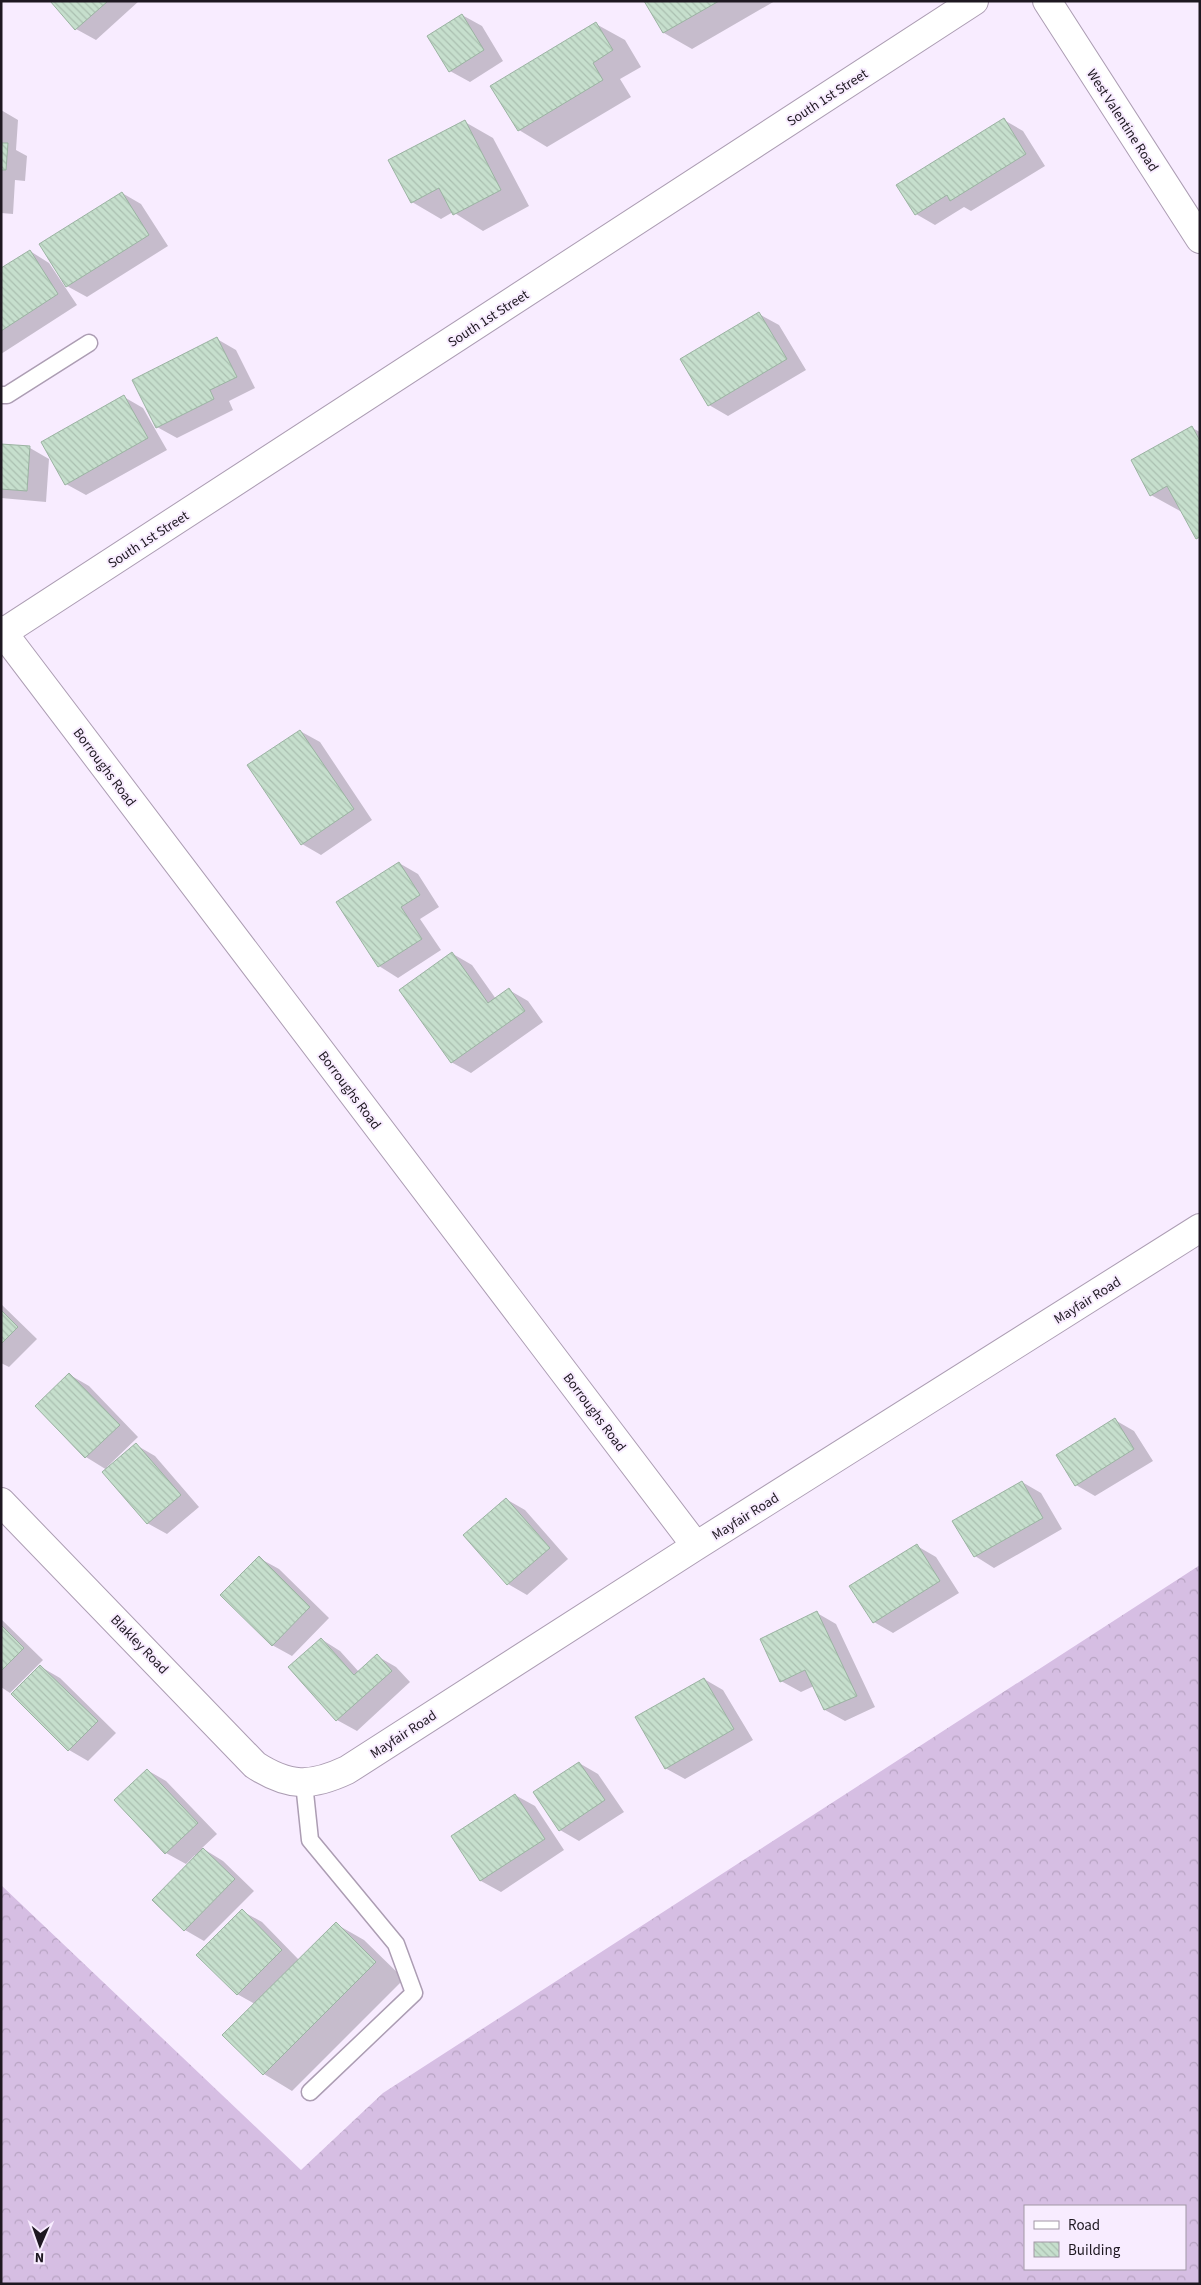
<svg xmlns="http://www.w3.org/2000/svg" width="1201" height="2285" viewBox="0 0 1201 2285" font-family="'Source Sans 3',sans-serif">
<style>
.forest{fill:url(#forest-crowns);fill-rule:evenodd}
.shadow{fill:#0003}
.building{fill:url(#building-back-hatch);stroke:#9bb3a2}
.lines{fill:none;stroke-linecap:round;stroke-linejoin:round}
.lane-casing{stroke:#ac9db3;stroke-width:19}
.street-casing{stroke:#ac9db3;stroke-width:30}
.secondary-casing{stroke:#ac9db3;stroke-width:30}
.lane{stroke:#fff;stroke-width:16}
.street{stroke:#fff;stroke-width:28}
.secondary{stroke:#fff;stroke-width:28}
.labels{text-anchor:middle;stroke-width:4;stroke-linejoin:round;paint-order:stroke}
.street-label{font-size:14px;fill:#1e1821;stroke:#f8ecff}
</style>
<defs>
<pattern id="forest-crowns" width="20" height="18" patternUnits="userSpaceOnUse" patternTransform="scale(1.25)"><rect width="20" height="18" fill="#d6bee3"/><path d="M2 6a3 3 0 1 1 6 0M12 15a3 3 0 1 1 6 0" fill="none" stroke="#b7a3c2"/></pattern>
<pattern id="building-back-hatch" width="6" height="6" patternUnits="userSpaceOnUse" patternTransform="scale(1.25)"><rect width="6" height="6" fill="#c6dfcd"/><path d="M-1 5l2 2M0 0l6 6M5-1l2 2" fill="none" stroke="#aabfb0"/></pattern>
</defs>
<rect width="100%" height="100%" fill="#f8ecff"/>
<path class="forest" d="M1200,1565v719h-1199v-399l300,285 82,-77zM1025,2206h160v63h-160z"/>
<path class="shadow" d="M52,1h87l-43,39 -20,-11z
M645,1h130l-83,48 -28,-16z
M462,15l20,11 21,35 -33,21 -20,-11z
M596,24l29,16 16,27 -21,12 11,18 -84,50 -28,-17z
M1,110l17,10 -2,30 11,6 -2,25 -10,-1 -2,34 -12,-1z
M1004,120l19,11 22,35 -74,45 -7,-4 -29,18 -19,-11z
M465,122l28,16 36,68 -46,25 -30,-19 -12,7 -29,-17z
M122,193l19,11 27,42 -81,51 -22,-12z
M30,251l19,12 28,42 -76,49v-84z
M759,314l20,11 27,45 -78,46 -19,-11z
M217,339l19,11 19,38 -26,13 4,9 -56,28 -20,-11z
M124,397l19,11 24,42 -81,45 -20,-11z
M1192,428l8,4v107l-18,-29 -2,1 -29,-16z
M1,446l29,2 19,11 -3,43 -45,-4z
M300,731l20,11 52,78 -51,35 -19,-11z
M399,863l19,11 21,33 -19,12 21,31 -43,28 -19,-12z
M453,954l19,11 24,34 13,-9 19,11 15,21 -72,51 -20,-11z
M1,1304l36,35 -28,28 -8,-4z
M70,1375l19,11 49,51 -31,30 1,2 28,-24 19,11 44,51 -32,27 -20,-11 -40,-53 -21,-13 -49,-51z
M1115,1420l19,11 19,30 -58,35 -19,-11z
M1022,1482l19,11 21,36 -68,39 -19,-12z
M506,1499l19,11 43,49 -41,36 -19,-11z
M917,1546l19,11 23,36 -66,40 -19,-11z
M259,1558l20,11 50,49 -37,38 -20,-11z
M817,1613l19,11 39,83 -30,14 -20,-11 -11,-24 -13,6 -20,-11z
M1,1619l42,41 -33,33 -9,-6z
M321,1639l19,12 19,21 18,-16 19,11 14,15 -53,49 -20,-11 -48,-53z
M41,1667l19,11 56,55 -28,28 -19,-11z
M704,1679l19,11 30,50 -68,39 -20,-11z
M579,1763l19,11 26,38 -45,29 -19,-11z
M147,1770l19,11 51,53 -15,14 21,13 31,30 -50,50 -19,-11 11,-73 -1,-2 -9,9 -20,-11z
M515,1795l20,11 29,44 -63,42 -20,-11 -29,-45z
M242,1911l20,11 37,38 37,-36 28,16 40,39 -112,112 -28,-17 -9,-70 -18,-10z"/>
<path class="building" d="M50,1h58l-33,29z
M644,1h75l-56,32z
M462,14l22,36 -35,22 -22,-36z
M596,22l17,28 -20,13 10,17 -85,51 -28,-45z
M1004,118l22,36 -76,47 -3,-6 -32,20 -19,-30z
M465,120l36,70 -48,25 -14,-27 -28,15 -23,-43z
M1,143h7l-2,27h-5z
M122,192l27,43 -83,52 -27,-43z
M30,250l28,44 -57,37v-63z
M759,312l28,47 -79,47 -28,-47z
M217,337l20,40 -27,13 4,9 -58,29 -24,-48z
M124,395l24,43 -83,47 -24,-43z
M1192,426l8,15v96l-4,2 -29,-53 -17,10 -19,-36z
M1,444l29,2 -3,45 -26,-2z
M300,730l54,79 -53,36 -54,-80z
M399,862l21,33 -19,12 21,32 -44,28 -42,-65z
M452,952l36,51 21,-15 16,23 -74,52 -52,-73z
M1,1310l17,17 -17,17z
M69,1373l51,52 -35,33 -50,-52z
M1115,1418l19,31 -59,37 -19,-31z
M136,1443l45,52 -34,29 -45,-52z
M1022,1481l21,37 -69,39 -22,-36z
M506,1498l44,50 -43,37 -44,-50z
M917,1544l23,37 -67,42 -24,-37z
M259,1556l51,51 -38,39 -52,-51z
M817,1611l40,85 -33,14 -19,-40 -25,12 -20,-43z
M1,1625l23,23 -23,23z
M321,1638l33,37 23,-21 15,17 -56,50 -48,-54z
M40,1665l58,56 -30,30 -57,-57z
M704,1678l30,51 -69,40 -30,-52z
M579,1762l26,38 -46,31 -26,-39z
M147,1769l51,54 -33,31 -51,-54z
M515,1794l30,45 -65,42 -29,-45z
M203,1848l32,31 -51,52 -32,-31z
M242,1909l40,41 -45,45 -41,-40z
M336,1922l40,40 -113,113 -41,-40z"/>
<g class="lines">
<defs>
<path id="lane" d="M1,395h6l82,-52
M304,1783l6,57 86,104 18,49 -104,99"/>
<path id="street" d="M1047,1l153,238
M1,630l695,916
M1,1502l254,263c34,22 56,22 92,5l349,-224 504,-318"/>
<path id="secondary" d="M1,634l973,-633"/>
</defs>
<use href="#lane" class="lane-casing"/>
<use href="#street" class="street-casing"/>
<use href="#secondary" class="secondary-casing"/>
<use href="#lane" class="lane"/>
<use href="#street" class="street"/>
<use href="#secondary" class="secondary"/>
</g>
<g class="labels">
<g class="street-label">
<text transform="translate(827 97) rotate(-33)" y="5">South 1st Street</text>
<text transform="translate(1123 120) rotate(57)" y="5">West Valentine Road</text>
<text transform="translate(488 318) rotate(-33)" y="5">South 1st Street</text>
<text transform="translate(148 539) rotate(-33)" y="5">South 1st Street</text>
<text transform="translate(105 767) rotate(53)" y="5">Borroughs Road</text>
<text transform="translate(350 1090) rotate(53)" y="5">Borroughs Road</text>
<text transform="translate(1087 1300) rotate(-32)" y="5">Mayfair Road</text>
<text transform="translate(595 1412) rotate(53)" y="5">Borroughs Road</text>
<text transform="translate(745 1516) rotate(-32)" y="5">Mayfair Road</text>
<text transform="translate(140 1644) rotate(46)" y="5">Blakley Road</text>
<text transform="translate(403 1734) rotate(-33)" y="5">Mayfair Road</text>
</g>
</g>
<rect width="1201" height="2285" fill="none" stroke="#1e1821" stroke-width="5"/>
<rect x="1024" y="2205" width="162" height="65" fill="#f8ecff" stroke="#a197a6"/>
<rect x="1034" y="2221" width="25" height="8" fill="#ffffff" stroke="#a197a6"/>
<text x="1068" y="2230" font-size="15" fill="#1e1821">Road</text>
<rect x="1034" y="2242" width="25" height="15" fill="url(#building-back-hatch)" stroke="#a197a6"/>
<text x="1068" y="2255" font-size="15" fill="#1e1821">Building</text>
<g transform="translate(40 2245) rotate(182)" stroke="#f8ecff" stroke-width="4" paint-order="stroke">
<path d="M0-4L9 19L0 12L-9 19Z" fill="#1e1821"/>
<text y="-8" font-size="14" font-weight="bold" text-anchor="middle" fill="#1e1821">N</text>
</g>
</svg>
